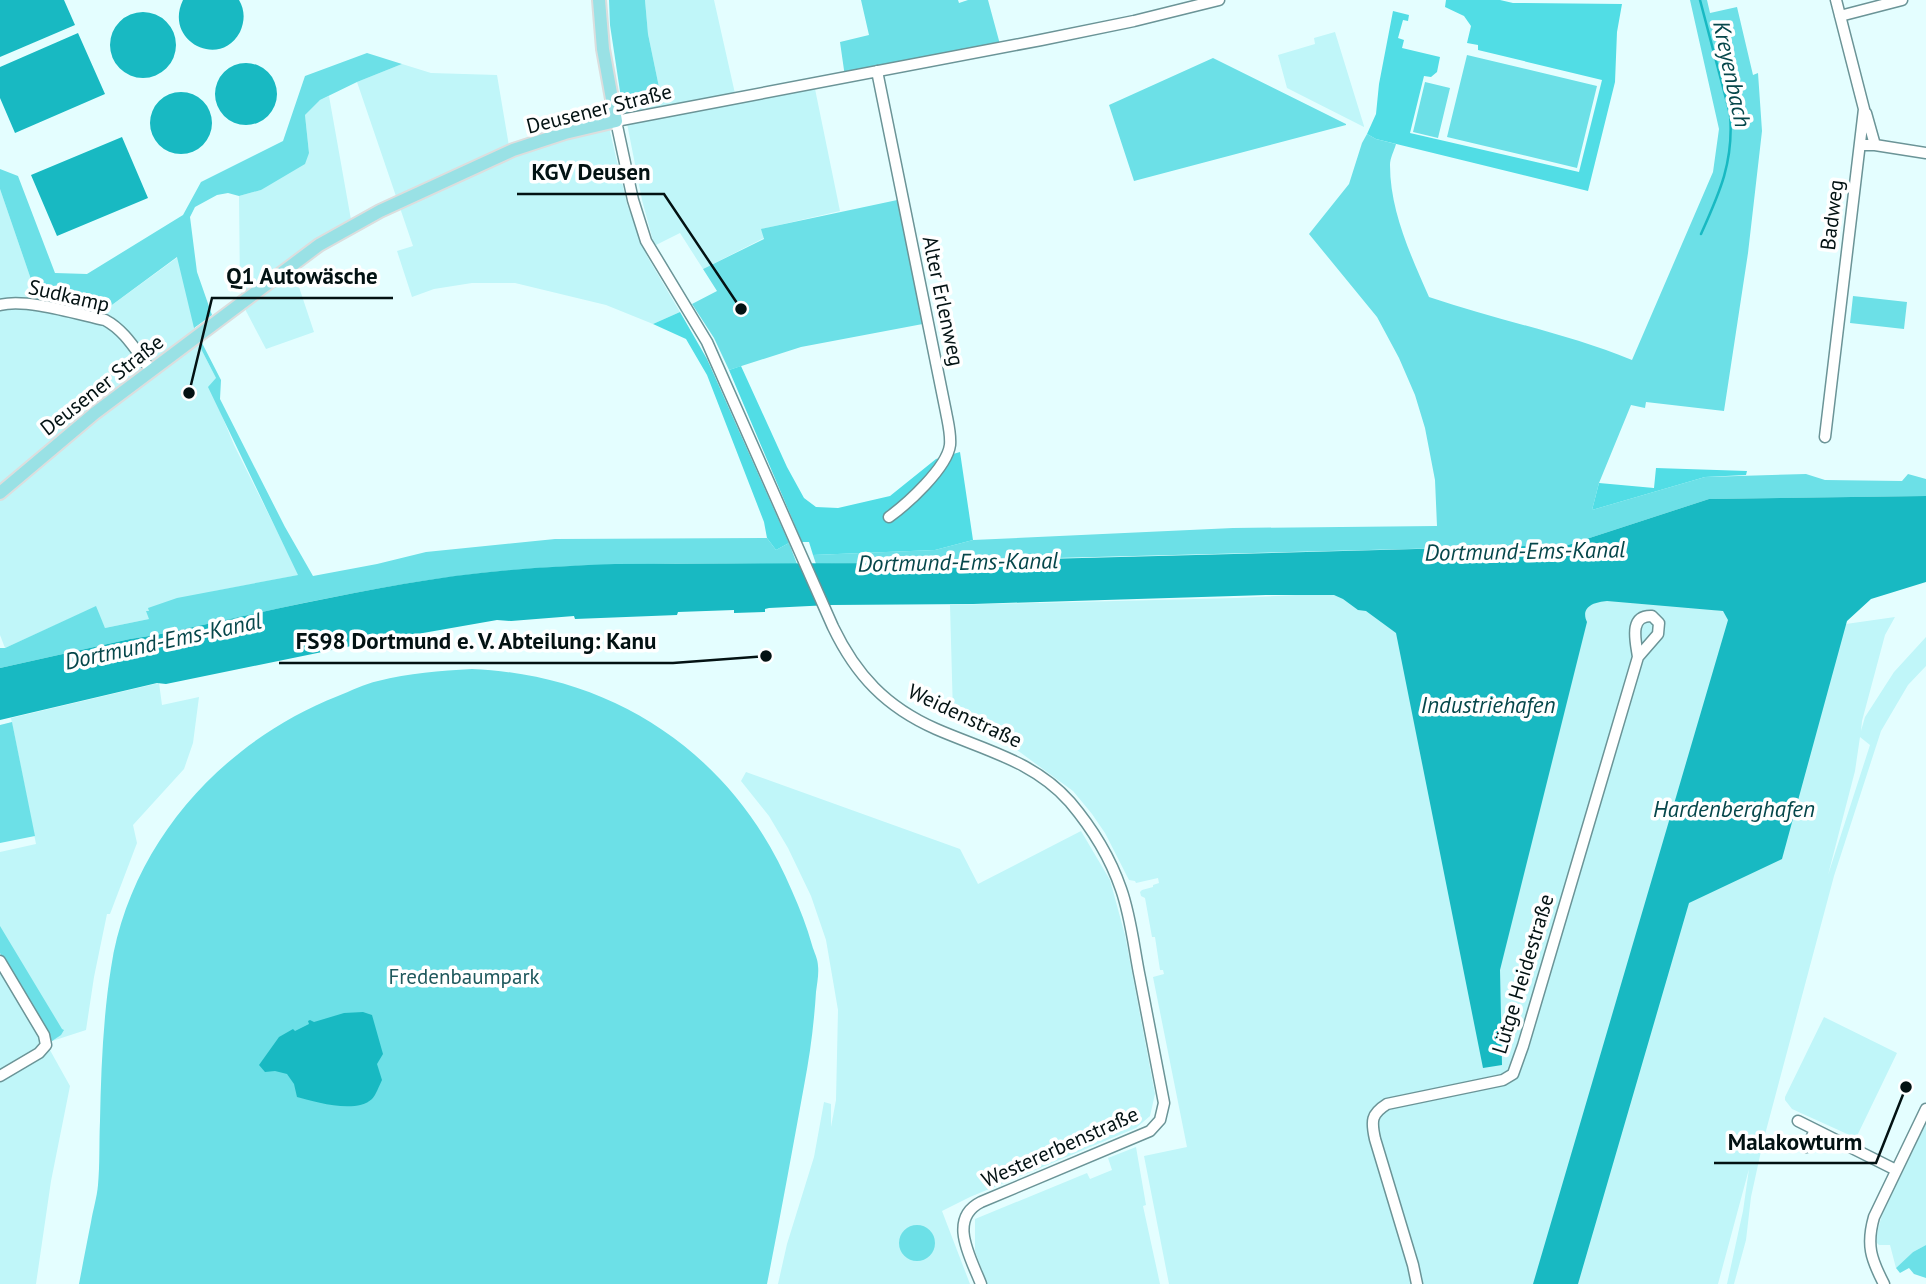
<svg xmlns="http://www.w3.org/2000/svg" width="1926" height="1284" viewBox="0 0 1926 1284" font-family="'PT Sans',sans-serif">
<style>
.built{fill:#c0f6f9;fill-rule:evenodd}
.green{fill:#6ce0e7}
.forest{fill:#51dde5}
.water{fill:#18b9c2}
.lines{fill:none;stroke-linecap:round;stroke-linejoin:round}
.stream{stroke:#18b9c2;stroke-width:2.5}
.minor-casing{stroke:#6b9497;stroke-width:13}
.major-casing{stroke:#dcdede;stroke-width:16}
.minor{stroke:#fff;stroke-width:10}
.major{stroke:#99e1e5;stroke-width:12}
.labels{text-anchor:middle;stroke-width:7;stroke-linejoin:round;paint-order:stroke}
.street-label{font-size:21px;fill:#031213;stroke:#fff}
.park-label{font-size:21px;fill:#1f595d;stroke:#fff}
.water-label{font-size:23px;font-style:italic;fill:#06474b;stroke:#fff}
.leader{fill:none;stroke:#031213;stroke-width:2.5}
.callout-dot{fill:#031213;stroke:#fff;stroke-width:2.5}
.callout-label{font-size:23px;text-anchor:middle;font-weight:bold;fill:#031213;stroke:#fff;stroke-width:7;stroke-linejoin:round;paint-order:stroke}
</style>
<rect width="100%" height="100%" fill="#e4feff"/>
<path class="built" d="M645,0h69l22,98 78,-14 26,127 -78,18 2,9 -61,31 -23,-36 -24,12 -3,-4 -11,-41 -19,-97 -2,-5 39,-6 -12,-58z
M1335,32l29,94v1l-77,-39 -9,-33 37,-11 -1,-6z
M402,64l29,9 66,2 13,77 98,-29 19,81 20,52 33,56 -27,12 -47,-19 -91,-22h-43l-38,6 -22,8 -15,-46 16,-5 -56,-164z
M329,96l24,135 -32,16 -28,22 21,63 -48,17 -20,-38 -6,-21 -1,-94 22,-6 48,-37 -4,-38 15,-15z
M0,189l35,102 44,13 22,9 77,-56 21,88 17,33 4,33 14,34 65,130 -84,16 -66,20v8l-44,9 -10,-21 -90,41 -5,-13z
M1487,586l185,17 49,8 125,13 49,-7 -10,18 -23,86 -1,10 4,-14 29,-45 32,-35v29l-18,19 -27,46 -47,145 -71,266 -12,55 -5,43 -12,44h-7l16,-73 6,-42 -31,115h-549l-25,-128 43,-9 -34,-170 11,-3 -1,-4h-3l-5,-33h-3l-7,-39 -4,-2 -1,-4 2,-2 11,-3v-2l6,-2 -1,-5 -22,5 -1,-2 -6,-1 -24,-47 -13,-19 -19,-23 -89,-65 -31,-12 -3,-109 286,-7zM1860,737l10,8 -42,130 27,-104z
M159,683l3,22 37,-8 -6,46 -9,26 -51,56 4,18 -27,71h-3l-13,63 -8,53 -40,13 24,43 -19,95 -15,103h-36v-432l36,-8 -25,-126z
M746,772l214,77 18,35 103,-53 29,49 15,55 30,159 -5,22 -14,12 -166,69 -28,14 28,73h-192l9,-40 27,-87 10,-55 7,2v23l5,-27 2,-90 -12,-70 -15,-44 -23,-48 -19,-32 -28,-35z
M1824,1017l73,36 -41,85 -64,-29 -7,-9v-3z
M1926,1124v121l-13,7 -17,16 -6,-23h-11l-3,-3 2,-13 4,-14z
M1136,1147l10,58 -3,1 17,78h-173l-12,-33v-32l112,-46 3,6 22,-9 -4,-12z"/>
<path class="green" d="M609,0h36l3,34 12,58 -39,6 -11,-73z
M861,0h97l1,3 9,-3h20l13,48 -156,29 -5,-35 29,-7z
M1690,0h17l3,13 27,-6 16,68 5,-2 4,58 -14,122 -24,158 -78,-9 -1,6 -14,-3 -32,78 -7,27 113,-33 101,-3 19,6 77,1 6,-7 18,5v17l-217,3 -141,46 -752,19 -3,-9 122,-5 38,-10 260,-12 204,-2 -2,-46 -10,-52 -10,-33 -16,-37 -22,-41 -68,-83 40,-50 13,-41 5,-9 9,5 20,5c-2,7 -6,14 -6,21 0,46 21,91 39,132 67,23 137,36 203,63l81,-188 6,-43z
M367,53l35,11 -45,18 -37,18 -15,15 4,38 -4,11 -44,26 -22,6 -11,-3 -11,2 -22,12 -5,10 7,55 15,43 -18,13 -17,-71 -76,56 -22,-9 -44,-13 -35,-102v-20l18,7 37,97 32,1 96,-59 18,-33 82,-41 22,-65z
M1467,55l130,31 -20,82 -130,-31z
M1213,58l133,66v1l-212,56 -25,-76z
M1425,82l25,6 -12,50 -25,-6z
M902,199l26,124 -127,24 -72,23 -15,-32 -22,-34 25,-13 -14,-22 61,-30 -3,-10z
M1853,296l54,6 -3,27 -54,-6z
M202,343l19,37 -1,19 65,128 28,49 64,-12 49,-12 129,-13 212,-1 9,12 13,-7 8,21c-113,0 -227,-3 -339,12 -101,13 -202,38 -302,59l-26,4 -130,29v-20h5l91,-42 9,22 44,-9 -3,-8h3l-1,-3 29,-10 121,-23 -90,-188 8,-9 -17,-33z
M472,669c145,6 264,88 320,222 8,18 15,36 20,54 2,7 6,14 6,21 1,8 -1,18 -2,26 -2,32 -6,63 -12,94 -12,66 -24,132 -37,198h-688c4,-21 8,-42 12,-62 2,-12 6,-25 7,-37 2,-21 1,-42 2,-64 1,-50 3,-103 11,-153 19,-125 112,-227 227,-272 13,-5 26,-12 40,-15 31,-8 62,-10 94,-12z
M12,722l23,114 -35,7v-118z
M0,926l62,103 2,1 -3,5 -9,6 -52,-88z
M899 1243a18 18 0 1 1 36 0a18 18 0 1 1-36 0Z
M1926,1245v33l-12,-4 -5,-6 -9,5 -4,-5 17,-16z"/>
<path class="forest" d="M1446,0h54l13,3 109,1 -5,28 -2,50 -27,109 -212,-52 -9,-5 9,-20 3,-30 14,-73 16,4 -1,6 -5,-1 -5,18 6,2 -2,8 38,9 -3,15 -6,5 -7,-1 -14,57 169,39 23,-92 -124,-30v-5l-11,-2 4,-17 -7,-10 -19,-9z
M680,312l27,47 82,184 -13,7 -9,-12 -3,-16 -57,-147 -21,-36 -33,-15z
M741,366l46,101 17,31 12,9 22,1 52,-12 46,-37 24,-7 13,88 -38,10 -122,5 -4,-13h-7l-73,-172z
M1656,468l91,3 -1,4 -41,2 -113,33 7,-27 55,5z"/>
<path class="water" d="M0,0h64l11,25 -75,32z
M183,0h56c6,10 6,21 1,32 -20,38 -77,9 -57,-32z
M110 45a33 33 0 1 1 66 0a33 33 0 1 1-66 0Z
M78,33l27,61 -90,39 -15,-35v-31z
M215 94a31 31 0 1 1 62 0a31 31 0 1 1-62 0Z
M150 123a31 31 0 1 1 62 0a31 31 0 1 1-62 0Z
M122,137l26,61 -91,38 -26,-61z
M1926,496v86l-55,17 -24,22 -65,238 -93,44 -111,381h-45l195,-664 -5,-9 -116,-10c-13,1 -27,6 -20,21l-87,348 2,95 -19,3 -87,-435 -30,-22 -8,-1 -15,-11 -9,-4h-68l-293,9 -143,1 -61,3 -4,1v3l-31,1v-3l-56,2 -1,3 -102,4 -1,-3 -63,5 -14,-1 -131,23 -200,41 -9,-1 -157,37v-52l130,-29 26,-4c99,-21 199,-45 299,-59 53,-7 106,-10 160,-12l278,-1 675,-18 141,-46z
M363,1012l9,3 11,39 -6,10 5,16c-3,6 -6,15 -10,19 -16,15 -57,3 -75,-2l-3,-13 -7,-10 -12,-3 -10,1 -6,-7 20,-28 14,-8 2,2 14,-7 -1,-3 2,-1 4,2 30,-9z"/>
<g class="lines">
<path class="stream" d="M1700,0l30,114c4,47 -10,78 -29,120"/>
<defs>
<path id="minor" d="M1840,16l62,-16
M877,71l69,341c2,11 5,22 4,33 -3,23 -43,59 -61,72
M1866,113l9,32
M1860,145h15l51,8
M0,305c26,-7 77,9 105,15 21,11 32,33 46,50
M1825,437l39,-328 -28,-109
M0,961l44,74 2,10 -7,8 -39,23
M1798,1121l98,49
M1807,1147l8,-17
M981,1284c-10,-26 -34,-65 0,-82l169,-71 10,-11 4,-17c-8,-42 -16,-84 -24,-125 -6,-29 -9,-61 -19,-89 -11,-32 -29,-61 -51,-87 -36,-41 -86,-52 -134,-73 -50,-22 -80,-54 -103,-102l-126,-285 -61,-101 -13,-41 -17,-79 425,-81 93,-19 85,-21
M1417,1284l-4,-19 -38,-126c-4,-18 -4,-25 12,-35l116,-24 10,-6 10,-28 115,-389 20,-23 1,-11 -7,-7c-24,-1 -16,26 -14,41
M1884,1284c-13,-25 -18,-39 -10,-67l52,-108"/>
<path id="major" d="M0,493l95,-80 224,-168 61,-34 133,-61 52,-17 51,-12 -13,-72 -4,-49"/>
</defs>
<use href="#minor" class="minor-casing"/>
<use href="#major" class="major-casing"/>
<use href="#minor" class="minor"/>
<use href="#major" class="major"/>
</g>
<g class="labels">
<g class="street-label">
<text transform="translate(599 109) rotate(-14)" y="7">Deusener Straße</text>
<text transform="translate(1832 215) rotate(-83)" y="7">Badweg</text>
<text transform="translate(69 296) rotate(13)" y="7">Sudkamp</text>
<text transform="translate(943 301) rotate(78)" y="7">Alter Erlenweg</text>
<text transform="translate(102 385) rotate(-38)" y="7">Deusener Straße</text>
<text transform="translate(965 716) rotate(25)" y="7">Weidenstraße</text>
<text transform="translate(1523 974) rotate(-73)" y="7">Lütge Heidestraße</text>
<text transform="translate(1060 1147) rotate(-24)" y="7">Westererbenstraße</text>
</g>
<g class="park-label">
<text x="464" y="984">Fredenbaumpark</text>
</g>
<g class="water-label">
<text transform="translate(1732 74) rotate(78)" y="8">Kreyenbach</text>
<text transform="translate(1525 551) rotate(-1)" y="8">Dortmund-Ems-Kanal</text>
<text transform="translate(958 562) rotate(-1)" y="8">Dortmund-Ems-Kanal</text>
<text transform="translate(163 641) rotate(-12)" y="8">Dortmund-Ems-Kanal</text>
<text x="1488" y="713">Industriehafen</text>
<text x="1734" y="817">Hardenberghafen</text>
</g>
</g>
<path class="leader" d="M741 309L664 194H517M189 393L212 298H393M766 656L673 663H279M1906 1087L1876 1163H1714"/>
<g class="callout-dot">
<circle cx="741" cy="309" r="7"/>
<circle cx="189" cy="393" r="7"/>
<circle cx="766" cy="656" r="7"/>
<circle cx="1906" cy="1087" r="7"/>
</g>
<g class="callout-label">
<text x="591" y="180">KGV Deusen</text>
<text x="302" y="284">Q1 Autowäsche</text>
<text x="476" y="649">FS98 Dortmund e. V. Abteilung: Kanu</text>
<text x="1795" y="1150">Malakowturm</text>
</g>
</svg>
